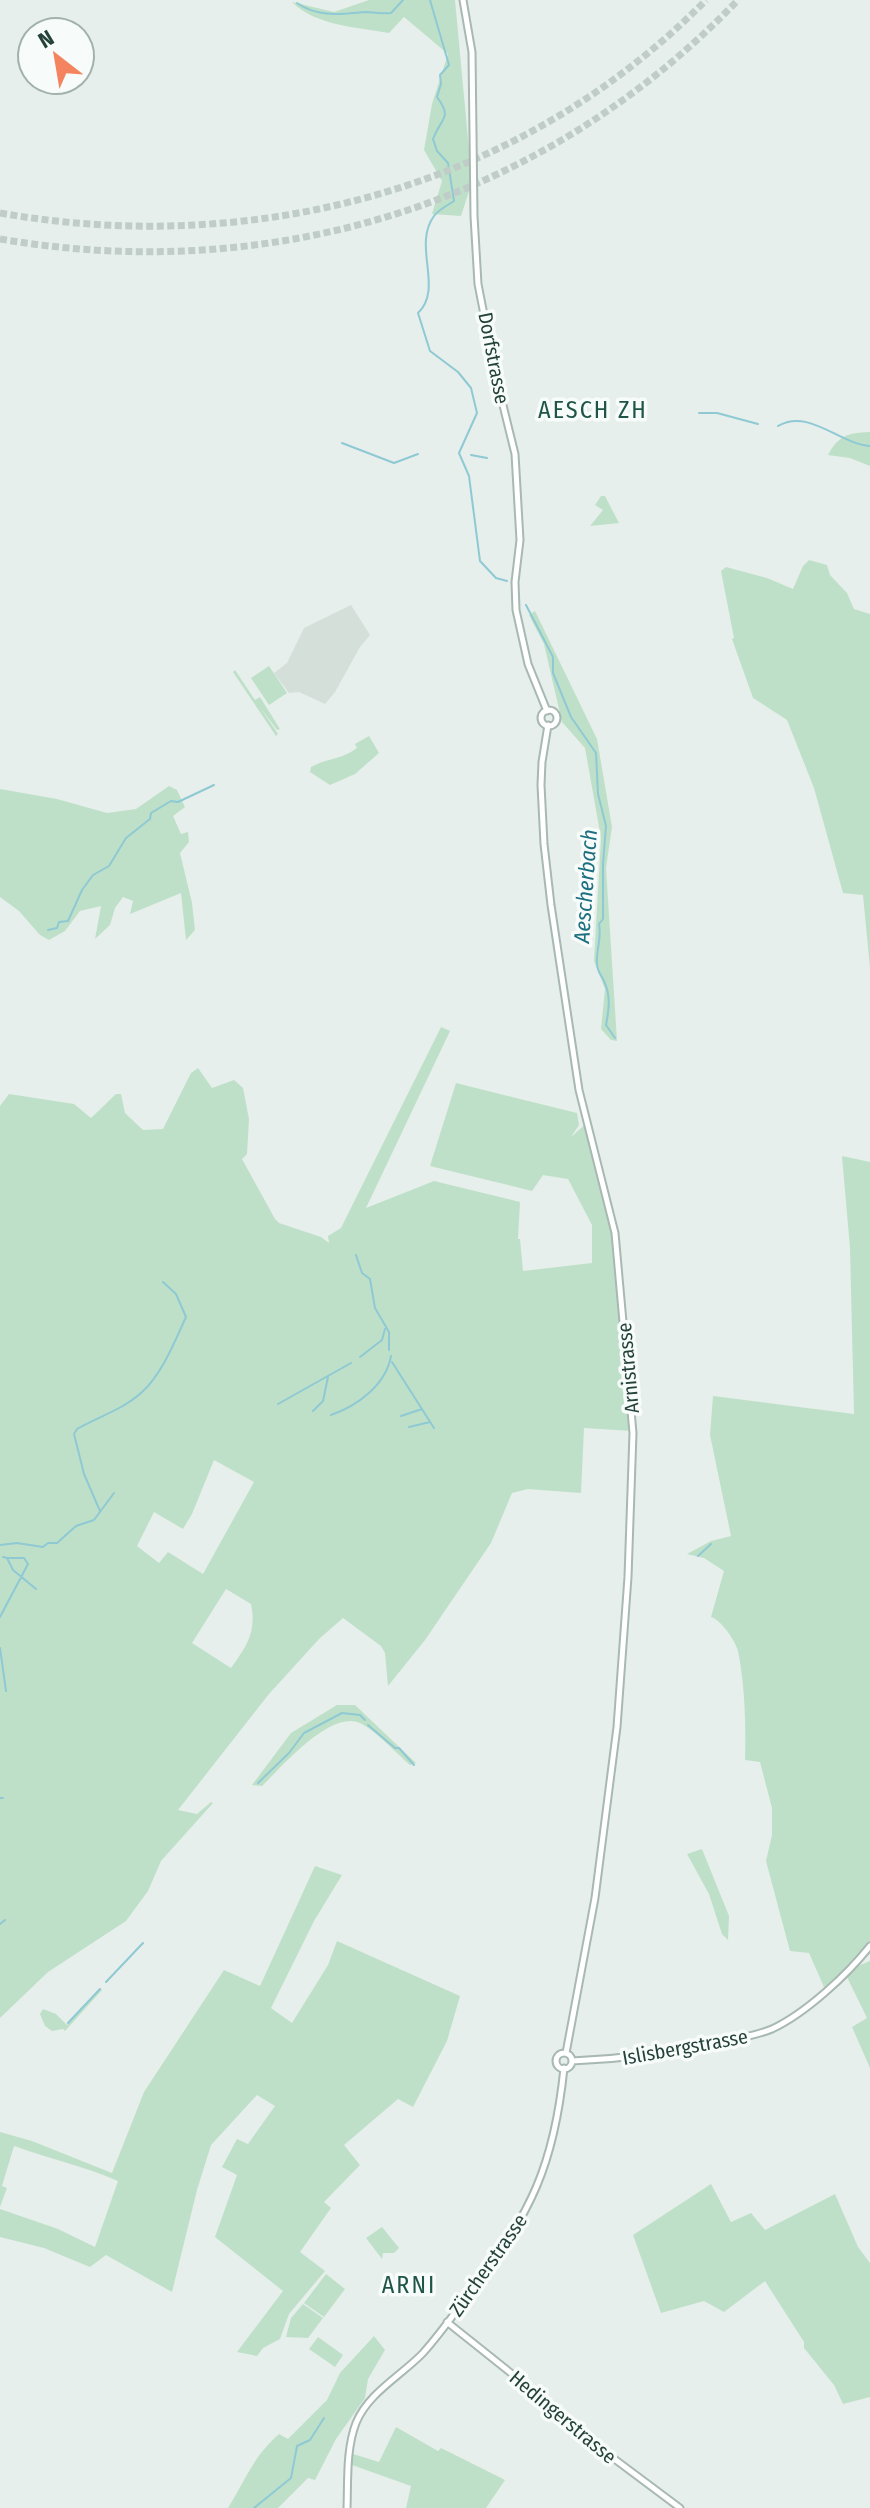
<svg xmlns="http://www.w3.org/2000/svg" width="870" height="2508" viewBox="0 0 870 2508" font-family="'Fira Sans Condensed',sans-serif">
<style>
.built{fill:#d4dfda}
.green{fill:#bfe0c8;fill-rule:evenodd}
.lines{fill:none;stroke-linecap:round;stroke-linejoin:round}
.stream{stroke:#8ec9d4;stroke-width:2}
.highway-tunnel{stroke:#bfccc8;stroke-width:7;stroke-dasharray:7 3.5;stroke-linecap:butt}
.minor-casing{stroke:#a8b8b2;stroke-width:9}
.minor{stroke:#fff;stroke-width:5}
.labels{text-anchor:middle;stroke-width:7;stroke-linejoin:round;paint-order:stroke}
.street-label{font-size:20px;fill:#24423a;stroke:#f7fbf9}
.water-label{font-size:22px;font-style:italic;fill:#1c6f80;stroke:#f7fbf9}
.quarter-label{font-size:24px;letter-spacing:2px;fill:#1f5548;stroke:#f7fbf9}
</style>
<rect width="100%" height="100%" fill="#e6efeb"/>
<path class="built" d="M351,605l19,30 -10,12 -25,45 -10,12 -26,-12 -10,1 -15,-20 13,-10 17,-35z"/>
<path class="green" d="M369,0h86l17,182 -11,34 -29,-2 10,-33 -18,-31 8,-46 16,-50 -44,-37 -15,16c-32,-6 -73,-7 -97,-31l42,10z
M870,432v34l-20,-8 -22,-3c11,-20 20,-22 42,-23z
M601,496h4l14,27 -29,3 13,-16 -8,-5z
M809,560l18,5 3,10 17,18 7,16 16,5v354l-7,-73 -20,-2 -29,-105 -27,-68 -34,-22 -21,-59 2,-1 -13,-67 5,-4 41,11 26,11 10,-23z
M535,611l62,128 15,88 -6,41 11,173 -6,-1 -10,-11 4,-40 -11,-28 7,-123 -16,-90 -23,-26 -18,-78 -15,-29z
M269,666l18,27 -18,12 -18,-27z
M235,670l20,30 5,-3 20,32 -3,1 -17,-23 18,27 -2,2 -43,-64z
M369,736l10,17 -24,21 -25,11 -20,-13 1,-5c16,-9 30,-7 46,-19l-2,-4z
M169,786l8,4 8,17 -12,9 8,18 7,-2 1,10 -9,11 12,50 3,27 -9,10 -5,-47 -51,21 3,-13 -10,-4 -8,11 -5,17 -15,14 6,-33 -21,5 -15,20 -16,9 -9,-5 -21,-24 -19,-14v-108l57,10 50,14 29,-4z
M441,1027l9,4 -84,177 68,-27 86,21 -2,37h2l3,32 69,-8v-38l-24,-46 -25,-4 -11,16 -102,-25 26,-83 121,30 2,12 -8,12 16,-14 28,110 18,198 -49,-3 -3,65 -53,-4 -16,4 -21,50 -66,97 -37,46 -3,-33 -4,-7 -38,-28 -24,21 -50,55 -91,116 19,4 14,-12 2,1 -52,58 -13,30 -22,30 -78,51 -48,46v-912l9,-12 65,10 17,14 25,-24h5l4,19 18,17 20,-1 28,-56 7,-5 14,20 22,-8 9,8 6,31 -2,35 -5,5 33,60 4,4 42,14 8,6 -1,-7 13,-8zM214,1460l40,22 -51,92 -35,-22 -9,11 -22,-17 17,-34 29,17 9,-15zM226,1589l25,15c6,28 -5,43 -20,64l-39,-25z
M842,1156l28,6v784l-6,7 -3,-2 -7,8 4,7 12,-5v107l-18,-41 15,-9 -23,-47 -20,16 -15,-34 -19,-2 -24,-90 6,-26v-27l-12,-46 -15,-2c1,-35 0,-74 -7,-109 -3,-11 -17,-31 -27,-34l13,-46 -20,-13 -17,-4 24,-13 20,-5 -21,-101 3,-39 141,18 -4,-166z
M337,1705h18l61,58 -6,2c-15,-13 -31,-31 -48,-41 -30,-17 -80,43 -100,62l-10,-1 39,-52z
M702,1849l27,67 -1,24 -6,-6 -13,-40 -22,-40z
M315,1866l27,9 -28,46 -43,87 21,15 36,-58 9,-24 123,55 -13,45 -34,66 -15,-8 -54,46 16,20 -36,37 7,6 -31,44 25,19 -36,43 -9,25 -17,9 -6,8 -20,-4 46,-61 -68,-54 22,-62 -15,-8 15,-28 11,5 27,-38 -18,-11 -46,50 -14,45 -25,102 -66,-37 -16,12 -46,-19 -44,-11v-28l58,20 37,18 23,-66c-34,-15 -69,-22 -104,-35l-12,40 5,2 -7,19v-75l32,9 80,32 32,-81 80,-122 36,16z
M100,1988l2,2 -37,41 -2,-2 -11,2 -7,-5 -5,-12 3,-5 13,5 11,11z
M711,2184l20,38 20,-9 14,17 70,-36 23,53 12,16v134l-27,7 -9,-19 -30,-37v-6l-39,-61 -41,31 -20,-11 -43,12 -28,-78z
M382,2227l17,21 -5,5h-11l-1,6 -16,-21z
M326,2274l19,15 -21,28 -20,-14z
M303,2304l20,14 -15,20 -22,-1 5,-19z
M374,2336l11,14 -17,29 -3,19 -29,41 -21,41 -7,-2 -30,30h-50c19,-30 24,-50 51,-74l9,5 39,-39 13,-27z
M318,2337l25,18 -8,12 -26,-18z
M396,2427l42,24 3,-3 64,32 -19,28h-80l5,-22 -59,-21 1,-11 26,8z"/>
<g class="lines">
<path class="stream" d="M430,0l19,65 -9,10 1,9 -4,13c16,22 4,20 -4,42l4,12 11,12 6,38c-6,4 -16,9 -20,15 -22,30 10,72 -16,97l12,38 28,21 13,16 6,25 -18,40 10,23 11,85 16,17 11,3
M297,3c22,15 43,11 68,9 9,0 17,2 26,1l12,-13
M699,413h18l41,11
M778,426c31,-18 61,18 92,20
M342,443l52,20 24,-9
M471,455l16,3
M526,605l27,52v16l18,44 25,36 2,41 8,32 -3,38v55l-4,5c3,14 -3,26 -2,39 0,9 4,11 7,18 7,15 5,28 2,44l9,13
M48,930l9,-2 2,-6 9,-1 14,-31 11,-15 16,-9 17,-28 24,-19 1,-6 20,-12 7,1 36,-17
M356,1255l6,18 8,6 5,29 14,24v18
M360,1357l22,-17 3,-11
M392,1362l42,66
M278,1404l73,-41
M313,1411l10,-10 5,-24
M331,1415c26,-9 55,-30 60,-59
M401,1416l21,-7
M409,1427l21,-5
M100,1511l-16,-37 -10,-40 3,-5c21,-12 47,-20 65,-37 20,-18 33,-51 44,-75l-10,-23 -13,-12
M0,1545l17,-2 26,4 5,-4h9l19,-17 18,-6 20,-27
M698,1556l13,-12
M3,1557l4,1 6,12 23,19
M0,1617l28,-53 -4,-6h-17
M0,1648l6,43
M368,1725l27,23h4l15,17
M258,1783l31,-30 15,-20 38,-20 18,2 5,5
M0,1798h3
M0,1924l5,-4
M106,1982l37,-39
M68,2023l32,-34
M254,2508l37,-30 6,-32 13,-6 14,-22"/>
<path class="highway-tunnel" d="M0,213c256,45 521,-25 706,-213
M0,239c275,47 544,-37 738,-239"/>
<defs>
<path id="minor" d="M463,0l9,52 2,164 4,68 19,97 18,73 5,86 -5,42 1,28 12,54 19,47
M541 718a8 8 0 1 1 16 0a8 8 0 1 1-16 0Z
M548,725l-6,37 -1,23 3,59 7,61 28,185 36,143 18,200 -5,144 -11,150 -22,171 -29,155
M556 2061a8 8 0 1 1 16 0a8 8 0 1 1-16 0Z
M572,2061c50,-2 97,-8 146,-19 18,-3 37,-6 54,-13 34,-16 75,-54 98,-83
M447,2322l89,71 49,44 95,71
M347,2508c1,-27 -1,-59 9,-85 12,-30 46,-48 67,-70 18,-20 33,-42 49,-63 59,-77 82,-124 92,-222"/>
</defs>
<use href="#minor" class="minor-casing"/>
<use href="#minor" class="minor"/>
</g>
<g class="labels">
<g class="street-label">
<text transform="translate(494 358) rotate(79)" y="7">Dorfstrasse</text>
<text transform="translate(628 1368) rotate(-95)" y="7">Arnistrasse</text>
<text transform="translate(685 2047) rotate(-10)" y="7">Islisbergstrasse</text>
<text transform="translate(488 2265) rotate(-55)" y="7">Zürcherstrasse</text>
<text transform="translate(563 2417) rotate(40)" y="7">Hedingerstrasse</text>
</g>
<g class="water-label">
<text transform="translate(585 886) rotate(-86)" y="8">Aescherbach</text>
</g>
<g class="quarter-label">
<text x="593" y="418">AESCH ZH</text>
<text x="409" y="2293">ARNI</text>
</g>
</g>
<g transform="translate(56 56) rotate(329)"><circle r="38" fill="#f7fbf9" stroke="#a3b1ad" stroke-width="2"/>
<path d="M0-6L14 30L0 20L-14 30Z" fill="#f4845f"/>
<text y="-12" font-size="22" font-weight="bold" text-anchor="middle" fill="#24423a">N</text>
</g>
</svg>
